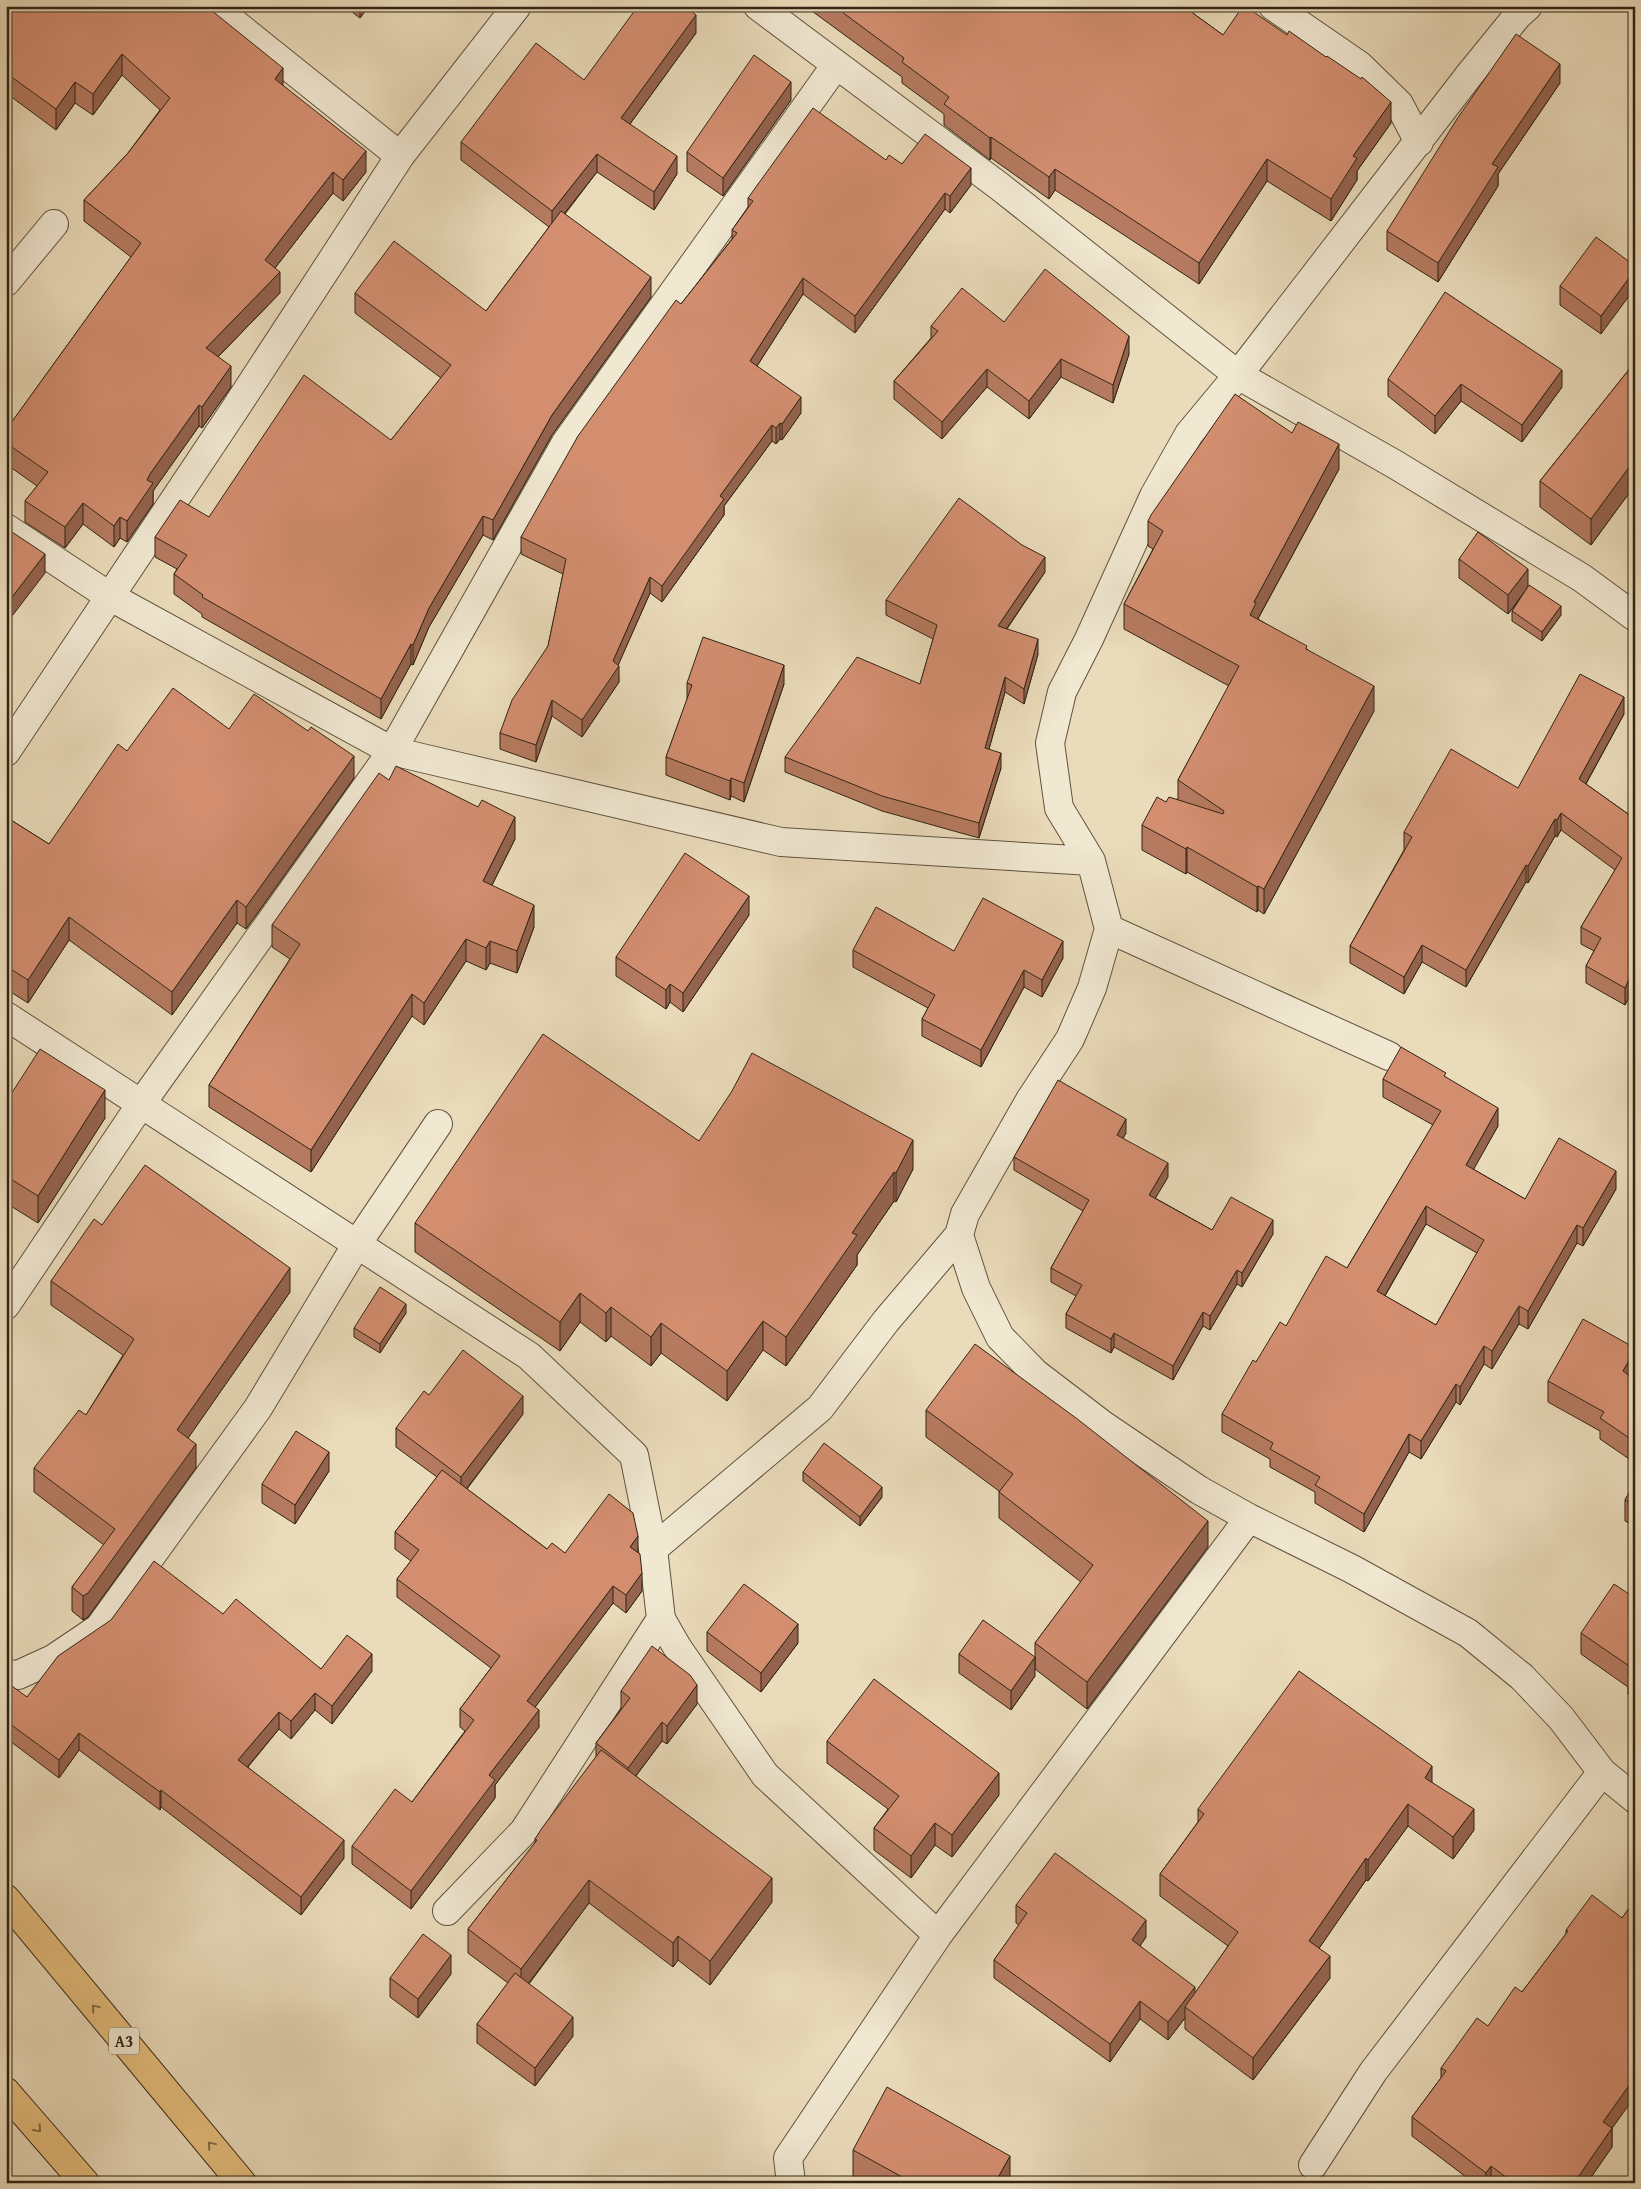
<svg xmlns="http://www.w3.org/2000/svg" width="1641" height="2189" viewBox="0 0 1641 2189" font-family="'Gentium Book Plus',serif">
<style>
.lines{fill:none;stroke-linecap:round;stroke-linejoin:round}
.street-casing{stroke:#60523e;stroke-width:30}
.highway-casing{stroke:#322515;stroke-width:30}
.street{stroke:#f1e8d2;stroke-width:28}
.highway{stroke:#e5be7d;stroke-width:28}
.wall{fill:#b57a60;stroke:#322515;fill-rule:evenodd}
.shaded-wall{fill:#94634e;stroke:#322515}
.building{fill:#d38e70;stroke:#322515;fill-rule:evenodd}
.oneway{stroke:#836a44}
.labels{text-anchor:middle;stroke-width:5;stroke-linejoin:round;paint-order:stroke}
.shield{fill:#f1e8d2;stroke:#6b604e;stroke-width:1}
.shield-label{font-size:16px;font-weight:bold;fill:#322515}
</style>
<rect width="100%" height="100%" fill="#eadbba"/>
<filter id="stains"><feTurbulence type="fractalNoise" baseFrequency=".004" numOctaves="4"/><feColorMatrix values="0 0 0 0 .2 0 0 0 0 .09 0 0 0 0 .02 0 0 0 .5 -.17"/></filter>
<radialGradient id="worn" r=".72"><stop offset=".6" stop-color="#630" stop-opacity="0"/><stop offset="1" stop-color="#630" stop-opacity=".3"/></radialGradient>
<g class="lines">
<defs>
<path id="street" d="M213,6l187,150
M758,6l241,180 239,189 158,90 186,113 53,39
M1273,6l86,59 40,39 20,38
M1528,6l-10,9 -48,59 -232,301 -49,59 -35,62 -65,143 -27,53 -12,51 9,65 32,53 18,68 -17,59 -22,51 -40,61 -65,114 -6,21 17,53 24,49 35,36 68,52 96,65 50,28 103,51 116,64 54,44 39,41 41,54 33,27
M6,282l48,-58
M6,528l103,68 283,155 389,91 310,19
M6,752l227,-340 167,-256 117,-150
M1109,929l280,127
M6,1016l523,340 105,99 19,94 8,70 16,28 88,128 173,160
M6,1305l135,-201 251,-353 173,-307 271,-379
M653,1549l167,-141 66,-87 73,-86
M6,1674l12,1 35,-16 46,-31 159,-220 99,-164 81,-120
M447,1911l77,-80 137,-212
M1313,2165l60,-93 229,-300
M791,2183l-3,-25 150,-223 311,-417"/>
<path id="highway" d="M6,1899l236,284
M6,2092l79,91"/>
</defs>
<use href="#street" class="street-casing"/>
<use href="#highway" class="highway-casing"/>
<use href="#street" class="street"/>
<use href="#highway" class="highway"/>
</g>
<path class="wall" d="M344,6h25l-9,12z
M805,6h378l40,29 168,88 -34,48v9l-26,41 -64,-40 -68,103 -144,-94 -6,9 -58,-41 -1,2 -46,-35v-11l-42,-31v-6z
M6,12l4,3 273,70 83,87 -23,29 -10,-8 -58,75 5,25 -62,64 13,30 -29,41 -3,-2 -46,65v13l-26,38 -7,-4 -6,9 -31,-23 -18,24 -40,-26v-21l12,-15 -31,-22v-34l125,-173 -47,-36v-21l44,-47 32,-43 -38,-35 -29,40 -18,-12 -19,27 -50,-37z
M696,33l-66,91 47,50 -23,36 -57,-38 -32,42 86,83 -99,138 -59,105 -10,-5 -54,92 -16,38 -2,-1 -30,55 -179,-102v-3l-28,-20v-20l3,-5 -22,-12v-20l54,-20 182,-77 50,-62 -86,-65v-20l131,18 63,-84 -88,-67v-18l123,-62z
M1560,83l-62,91v12l-60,96 -51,-32v-19z
M791,100l-68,96 -36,-25v-19z
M886,160l16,4 69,21 -21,28 -5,-4 -90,124 -52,-39 -46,72 44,47 -19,27 -2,-1 -4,5 -4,-3 -48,65v9l-62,87 -12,-9 -32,72 1,17 -37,55 -30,-21 -16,46 -36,-13v-16l48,-87 15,-72 -42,-20v-17l160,-233 51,-65v-9l16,-23v-9z
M1635,266l-34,68 -41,-29v-19z
M1004,322l125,32 -16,49 -52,-26 -32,42 -42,-32 -45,52 -48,-40v-18l37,-43v-12z
M1635,362v123l-44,60 -51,-38v-26z
M1388,379l174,8 -40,55 -61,-41 -26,33 -47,-38z
M1339,469l-81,150 49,30 67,62 -110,203 -6,-4 -1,2 -70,-40 -1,2 -44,-24v-25l24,-23 12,-3v-19l51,-94 -105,-57v-25l29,-55 -5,-3v-25z
M1459,559l69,27 33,29 -19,26 -30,-20v-10l9,-14 -13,17 -49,-36z
M1045,572l-38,57 31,25 -14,50 -19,-12 -16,57 12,19 -22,70 -97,-27 -97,-39v-15l135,-73 13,-45 -47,-24v-15z
M687,683l97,1 -40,118 -13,-6 -1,4 -64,-25v-18l21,-57z
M1624,714l-38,70 49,35v181l-6,-3 -4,8 -39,-22v-17l8,-15 -13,-7v-17l34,-57 -54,-40 -4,7 -2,-1 -27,47 -2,-1 -60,105 -44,-25 -18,32 -54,-31v-17l54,-96v-18l114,-44z
M229,729l125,49 -108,151 -9,-6 -65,92 -103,-75 -41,63 -22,-14v-172l43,27 78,-93z
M389,780l126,59 -23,46 42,42 -17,46 -27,-10 -4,7 -20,-9 -42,64 -12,-9 -101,156 -102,-65v-22l81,-126 -18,-12v-22z
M749,915l-66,97 -13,-10 -4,7 -50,-33v-19z
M853,950l101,1 109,7 -21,39 -18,-10 -43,80 -59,-31v-17l6,-11 -75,-41z
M1446,1077l52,49 -25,43 52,30 91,-10 -33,57 -6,-3 -49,86 -9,-5 -27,45 -8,-5 -24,41 -4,-3 -35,57 -12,-7 -45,80 -49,-29v-11l-45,-25v-8l-48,-27v-18l34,-52 30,-36 61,-58 86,-143 -50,-28v-18zM1426,1224l51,29 -41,72 -51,-29z
M6,1102l99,16 -67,105 -32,-20z
M1126,1133l-3,5 45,39 -13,21 57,32 61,4 -31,53 -5,-3 -27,46 -7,-4 -30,54 -59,-33 -3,6 -45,-25v-14l10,-18 -25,-14v-14l32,-57 -69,-41v-13z
M699,1141l214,28 -17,33 -2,-1 -37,54v10l-71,101 -23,-16 -36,51 -66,-48 -10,13 -40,-30 -5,6 -26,-20 -20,29 -145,-99v-29z
M102,1225l188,67 -102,146 8,30 -108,149 -5,3 -11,-9v-24l32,-42 -70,-53v-24l52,-53 37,-60 -72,-50v-24z
M406,1313l-26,40 -26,-16v-9z
M1635,1348v23l-4,6 4,3v83l-35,-24v-8l-52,-29v-21z
M429,1395l94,19 -56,75 80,60 18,4h73l4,38 -16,22 -13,-10 -78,104 4,20 -44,58v13l-84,111 -59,-45v-18l60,-44 53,-71 -5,-4v-18l31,-41 -94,-71v-18l14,-18 -16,-12v-17l42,-55 -41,-30v-19z
M926,1410l282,137 -121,162 -52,-40v-26l46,-61 -82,-64v-27l-73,-54z
M329,1471l-34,53 -33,-21v-19z
M803,1472l79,25 -22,29 -57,-45z
M1635,1482v44l-10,-5v-21z
M1635,1598v101l-7,-5v-7l-47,-33v-21z
M223,1614l98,55 51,2 -40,53 -17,-14 -24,29 -12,-10 -31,38 96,91 -43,57 -140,-108 -1,3 -81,-60 -20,28 -53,-40v-44l21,3z
M707,1632l91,11 -37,49 -54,-41z
M959,1654l76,22 -24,34 -52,-37z
M621,1691l76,13 -30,40 -5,-3 -26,35 136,126 -62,83 -32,-25 -5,7 -84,-64 -60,81 44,52 -38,50 -58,-43v-19l31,-41 -40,-30v-24l67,-86v-4l61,-82v-14l25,-34z
M827,1741l172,54 -47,62 -17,-12 -24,33 -37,-28v-22l14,-19 -61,-46z
M1432,1782l42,48 -21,29 -45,-33 -40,55 -2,-1 -47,68 11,30 -77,102 -68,-51v-11l-17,22 -28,-21 -30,43 -116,-84v-18l25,-35 -3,-2v-18l130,32 -6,9 55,48 33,-48 -68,-50v-22l38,-52v-13z
M1635,1900v196l-23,32v19l-25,36h-113l-62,-47v-19l29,-39v-10l47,-42 34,-34 44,-58v-4l56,-12z
M451,1974l-33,44 -28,-21v-19z
M853,2150l157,33h-147l-10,-6z"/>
<path class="shaded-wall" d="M360,6h9l-9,12z
M696,15v18l-75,103v-18z
M122,54v21l-29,40v-21z
M1560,64v19l-62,91v12l-60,96v-19l54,-99z
M283,68v20l-8,-9z
M75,82v21l-19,27v-21z
M791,82v18l-68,96v-18z
M1391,102v21l-34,48v9l-26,41v-22l22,-43z
M991,137v21l-1,2v-22z
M366,151v21l-23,29v-21z
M597,154v18l-45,57v-18z
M677,156v18l-23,36v-18z
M1267,159v22l-68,103v-21z
M971,168v17l-21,28v-17z
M1055,169v21l-6,9v-22z
M333,172v21l-68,88v-21z
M945,193v16l-90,124v-17z
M1635,270v18l-34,46v-18z
M280,272v21l-74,76v-21z
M651,277v20l-99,138 -59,105v-20l59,-105z
M803,278v16l-53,83v-16z
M1129,336v18l-16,49v-18z
M1061,359v18l-32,42v-18z
M231,366v21l-29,41v-21z
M987,369v18l-45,52v-17z
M1562,370v17l-40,55v-17z
M1461,384v17l-26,33v-18z
M801,397v16l-19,27v-16z
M199,405v21l-46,65v13l-26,38v-21l23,-47z
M780,423v16l-4,5v-16z
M772,425v16l-48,65v9l-62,87v-16l58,-90z
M1339,444v25l-83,153 -6,-7 4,-13z
M1635,459v26l-44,60v-26z
M83,503v21l-18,24v-21z
M483,516v19l-54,92 -16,38v-20l16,-37z
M120,517v21l-6,9v-21z
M45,554v19l-39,51v-19z
M1045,557v15l-47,69v-15z
M1528,569v18l-20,27v-19z
M650,577v16l-34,77 3,-4v16l-37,55v-17l31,-59z
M1561,606v9l-19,26v-9z
M1038,639v15l-14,50v-15z
M411,644v20l-30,55v-20z
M784,665v19l-40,118v-19z
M1005,677v15l-20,71v-15z
M1374,686v25l-110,203v-25z
M1624,697v17l-45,82v-17z
M552,700v16l-16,46v-17z
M1001,753v15l-22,70v-15z
M354,756v22l-108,151v-22z
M731,778v18l-1,4v-19z
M1561,813v17l-4,7v-17z
M515,817v22l-32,64v-22z
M1555,819v17l-27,47v-17z
M1187,847v25l-1,2v-25z
M1526,865v17l-60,105v-17z
M1258,886v24l-1,2v-25z
M749,896v19l-66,97v-19z
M237,900v23l-65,92v-23z
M534,905v22l-17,46v-22z
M69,917v23l-41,63v-23z
M466,939v22l-42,64v-22z
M490,941v22l-4,7v-22z
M1063,941v17l-21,39v-17z
M1422,945v17l-18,32v-17z
M1024,970v17l-43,80v-17z
M1629,979v18l-4,8v-17z
M670,984v18l-4,7v-19z
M412,994v22l-101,156v-22z
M105,1090v28l-67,105v-27z
M1498,1108v18l-32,57v-18z
M1126,1119v14l-9,16v-14z
M913,1140v29l-17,33v-29z
M1168,1163v14l-19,32v-14z
M1616,1171v18l-33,57v-18z
M894,1172v29l-37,54v10l-71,101v-29l66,-104z
M1426,1206v18l-49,85v-18z
M1273,1220v14l-31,53v-14z
M1577,1225v18l-49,86v-18z
M290,1268v24l-113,162v-24z
M1237,1270v14l-27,46v-14z
M580,1293v29l-20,29v-29z
M406,1304v9l-26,40v-9z
M1519,1306v18l-27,45v-18z
M611,1307v29l-5,6v-29z
M1203,1312v14l-30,54v-14z
M763,1321v29l-36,51v-30z
M661,1323v30l-10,13v-29z
M1114,1333v14l-3,6v-14z
M1484,1346v18l-24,41v-18z
M1635,1350v21l-12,21v-21z
M1456,1384v18l-35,57v-18z
M523,1396v18l-62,82v-19z
M1409,1434v18l-45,80v-18z
M196,1444v24l-108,149 -5,3v-24z
M329,1452v19l-34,53v-19z
M882,1487v10l-22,29v-9z
M1208,1521v26l-121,162v-27z
M638,1536v17l-8,-6z
M642,1573v18l-16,22v-18z
M613,1586v17l-86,115v-17z
M798,1624v19l-37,49v-19z
M372,1654v17l-40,53v-18z
M1035,1657v19l-24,34v-19z
M697,1685v19l-30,40v-18z
M315,1693v17l-24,29v-18z
M539,1710v17l-44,58v13l-84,111v-18l78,-116z
M279,1712v17l-41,49v-18z
M662,1722v19l-34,45v-18z
M79,1733v17l-20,28v-18z
M1432,1766v22l-7,-10z
M999,1773v22l-47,62v-22z
M161,1790v17l-1,3v-18z
M1408,1804v22l-40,55v-21z
M1474,1809v21l-21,29v-22z
M935,1823v22l-24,33v-22z
M344,1840v18l-43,57v-18z
M1366,1858v22l-57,83v-22z
M772,1878v24l-62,83v-24z
M589,1880v23l-68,90v-24z
M1146,1920v17l-14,20v-17z
M678,1936v24l-5,7v-24z
M451,1955v19l-33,44v-19z
M1330,1956v22l-77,102v-22z
M1195,1987v18l-10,2v11l-17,22v-18z
M1140,2001v18l-30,43v-18z
M573,2017v19l-38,50v-18z
M1635,2077v19l-32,45v-19z
M1612,2128v19l-25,36h-13z
M1010,2156v27h-15z
M1491,2166v17h-5v-10z"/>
<path class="building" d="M17,6h189l77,62 -8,11 91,72 -23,29 -10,-8 -68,88 15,12 -74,76 25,18 -29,41 -3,-2 -49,69 -3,6 6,3 -26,38 -7,-4 -6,9 -31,-23 -18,24 -40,-26 23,-29 -42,-29v-13l135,-187 -57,-43 44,-47 42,-55 -48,-44 -29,40 -18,-12 -19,27 -50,-36v-61l4,3z
M638,6h46l12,9 -75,103 56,38 -23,36 -57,-38 -45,57 -91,-69 75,-99 48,37z
M834,6h349l40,29 20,-29h2l42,29 2,-4 37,26 1,-1 34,23 1,-2 29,25 -38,54 4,2 -26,41 -64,-40 -68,104 -144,-94 -6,8 -58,-40 -1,1 -46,-34 5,-7 -47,-35 2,-4z
M1516,34l44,30 -68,100 6,3 -60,96 -51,-32 70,-112z
M754,55l37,27 -68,96 -36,-26z
M813,108l73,52 3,-5 13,9 23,-30 46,34 -21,28 -5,-3 -90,123 -52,-38 -53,83 51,36 -19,27 -2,-1 -4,5 -4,-3 -52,71 4,3 -62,87 -12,-9 -37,84 6,5 -37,54 -30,-20 -16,45 -36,-12 12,-33 36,-54 18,-87 -45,-22 57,-101 98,-136 5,4 56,-71 -5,-3 21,-29 -5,-3z
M561,211l90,66 -99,138 -59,105 -10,-4 -54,92 -16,37 -2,-1 -30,55 -179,-102 1,-2 -29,-21 13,-19 -32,-18 25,-37 29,17 95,-142 87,65 60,-75 -96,-72 39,-52 92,70z
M1596,237l39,29v4l-34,46 -41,-30z
M1045,269l84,67 -16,49 -52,-26 -32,42 -42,-32 -45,53 -48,-41 44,-50 -7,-5 31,-38 42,34z
M1445,292l117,78 -40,55 -61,-41 -26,32 -47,-37z
M1635,362v97l-44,60 -51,-38z
M1235,394l57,39 6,-11 41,22 -85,158 2,1 -6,12 57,31 -1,3 68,37 -110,203 -6,-3 -1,1 -70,-40 -1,2 -44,-24 15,-28 9,5 3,-5 54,17 1,-3 -46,-31 61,-114 -115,-62 39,-73 -15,-10 3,-6z
M959,498l63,47 23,12 -47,69 40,13 -14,50 -19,-12 -20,71 16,5 -22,70 -97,-27 -97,-39 72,-100 63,27 17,-59 -51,-25z
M6,528l39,26 -39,51z
M1478,532l50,37 -20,26 -49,-36z
M1529,585l32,21 -19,26 -30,-21z
M703,637l81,28 -40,118 -13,-5 -1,3 -64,-24 26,-72 -5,-2z
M1580,674l44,23 -45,82 56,40v164l-6,-4 -4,9 -39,-22 15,-28 -20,-11 41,-69 -61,-45 -4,7 -2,-1 -27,47 -2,-1 -60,105 -44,-25 -18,32 -54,-31 62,-109 -8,-5 47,-83 67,39z
M173,688l56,41 25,-35 54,37 3,-4 43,29 -108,151 -9,-7 -65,92 -103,-75 -41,63 -22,-14v-149l43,27 69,-100 9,7z
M396,766l82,41 4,-7 33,17 -32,64 51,24 -17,46 -27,-10 -4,7 -20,-9 -42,64 -12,-9 -101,156 -102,-65 91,-141 -28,-19 107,-152 10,7z
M685,853l64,43 -66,97 -13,-9 -4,6 -50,-33z
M983,898l80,43 -21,39 -18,-10 -43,80 -59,-31 13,-24 -82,-45 23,-43 78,44z
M543,1034l156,107 33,-50 20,-38 161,87 -17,33 -2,-1 -42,61 5,2 -71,102 -23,-16 -36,50 -66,-48 -10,14 -40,-30 -5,6 -26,-20 -20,29 -145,-99z
M1401,1047l45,26 -2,3 54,32 -32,57 59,34 34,-61 57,33 -33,57 -6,-3 -49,86 -9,-5 -27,45 -8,-5 -24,41 -4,-3 -35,57 -12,-7 -45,80 -49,-29 5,-8 -50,-28 3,-6 -51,-29 31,-54 3,2 24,-40 6,4 40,-70 21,12 94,-157 -58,-32zM1426,1206l58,34 -48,85 -59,-34z
M40,1049l65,41 -67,106 -32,-20v-74z
M1058,1080l68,39 -9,16 51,28 -19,32 63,35 19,-33 42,23 -31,53 -5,-3 -27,46 -7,-4 -30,54 -59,-33 -3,6 -45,-25 16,-29 -31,-17 38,-68 -75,-43z
M145,1165l145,103 -113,162 19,14 -108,149 -5,3 -11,-9 43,-58 -81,-61 45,-58 7,5 48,-76 -83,-58 43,-62 8,6z
M380,1287l26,17 -26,40 -26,-16z
M1583,1319l52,29v2l-12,21 12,9v62l-35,-24 4,-6 -56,-31z
M975,1344l101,74 132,103 -121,161 -52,-39 58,-78 -94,-73 14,-18 -87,-64z
M463,1350l60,46 -62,81 -65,-49 28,-37 5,4z
M296,1431l33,21 -34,53 -33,-21z
M824,1443l58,44 -22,30 -57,-45z
M442,1470l105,79 5,-6 13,10 44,-59 24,19 5,23 -8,11 10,7 2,19 -16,22 -13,-9 -86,115 12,9 -50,65 6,5 -84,111 -59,-45 43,-57 17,13 62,-82 -14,-11 40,-53 -103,-77 22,-29 -24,-18z
M1635,1482v23l-10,-5z
M154,1561l69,53 13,-15 85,70 26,-34 25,19 -40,52 -17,-13 -24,28 -12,-9 -41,48 106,80 -43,57 -140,-107 -1,2 -81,-59 -20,27 -53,-39v-27l6,-8 15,11 31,-41 53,-36z
M744,1584l54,40 -37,49 -54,-41z
M1614,1584l21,14v80l-7,-5 4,-5 -51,-35z
M983,1620l52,37 -24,34 -52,-37z
M652,1646l38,29 7,10 -30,41 -5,-4 -34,46 -32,-25 34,-45 -9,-7z
M1299,1671l133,95 -7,12 49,31 -21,28 -45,-33 -40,56 -2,-2 -57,83 21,15 -77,102 -68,-51 53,-75 -78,-58 44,-60 -6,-5z
M874,1679l125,94 -47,62 -17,-12 -24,33 -37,-28 25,-32 -72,-55z
M601,1750l171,128 -62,83 -32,-25 -5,7 -84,-63 -68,89 -53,-40 69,-89 -2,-1 7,-11z
M1055,1853l91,67 -14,20 63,47 -27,35 -28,-21 -30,43 -116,-84 33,-47 -11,-8z
M1592,1895l30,23 13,-18v177l-32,45 9,6 -38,55h-60l-23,-17 -5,7 -74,-56 34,-46 -5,-3 36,-50 11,8 27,-39 7,5 46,-61 -2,-1z
M423,1934l28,21 -33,44 -28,-21z
M515,1973l58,44 -38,51 -58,-44z
M887,2087l123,69 -15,27h-82l-60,-33z"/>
<defs><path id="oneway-chevron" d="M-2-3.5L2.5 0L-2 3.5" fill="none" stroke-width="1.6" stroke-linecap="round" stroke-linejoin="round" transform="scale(1.25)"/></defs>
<g class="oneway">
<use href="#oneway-chevron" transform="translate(95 2008) rotate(-130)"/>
<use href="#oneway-chevron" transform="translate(38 2129) rotate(49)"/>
<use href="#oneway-chevron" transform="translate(211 2145) rotate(-130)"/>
</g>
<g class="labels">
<rect class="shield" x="109" y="2027.5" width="30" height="27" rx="4"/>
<g class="shield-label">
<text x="124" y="2047">A3</text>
</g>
</g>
<rect width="1641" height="2189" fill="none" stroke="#eadbba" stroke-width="25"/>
<rect x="8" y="8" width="1626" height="2174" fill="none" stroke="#322515" stroke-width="2.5"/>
<rect x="12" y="12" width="1616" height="2164" fill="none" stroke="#322515"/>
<rect width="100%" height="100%" filter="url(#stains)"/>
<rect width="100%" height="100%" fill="url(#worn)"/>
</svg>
